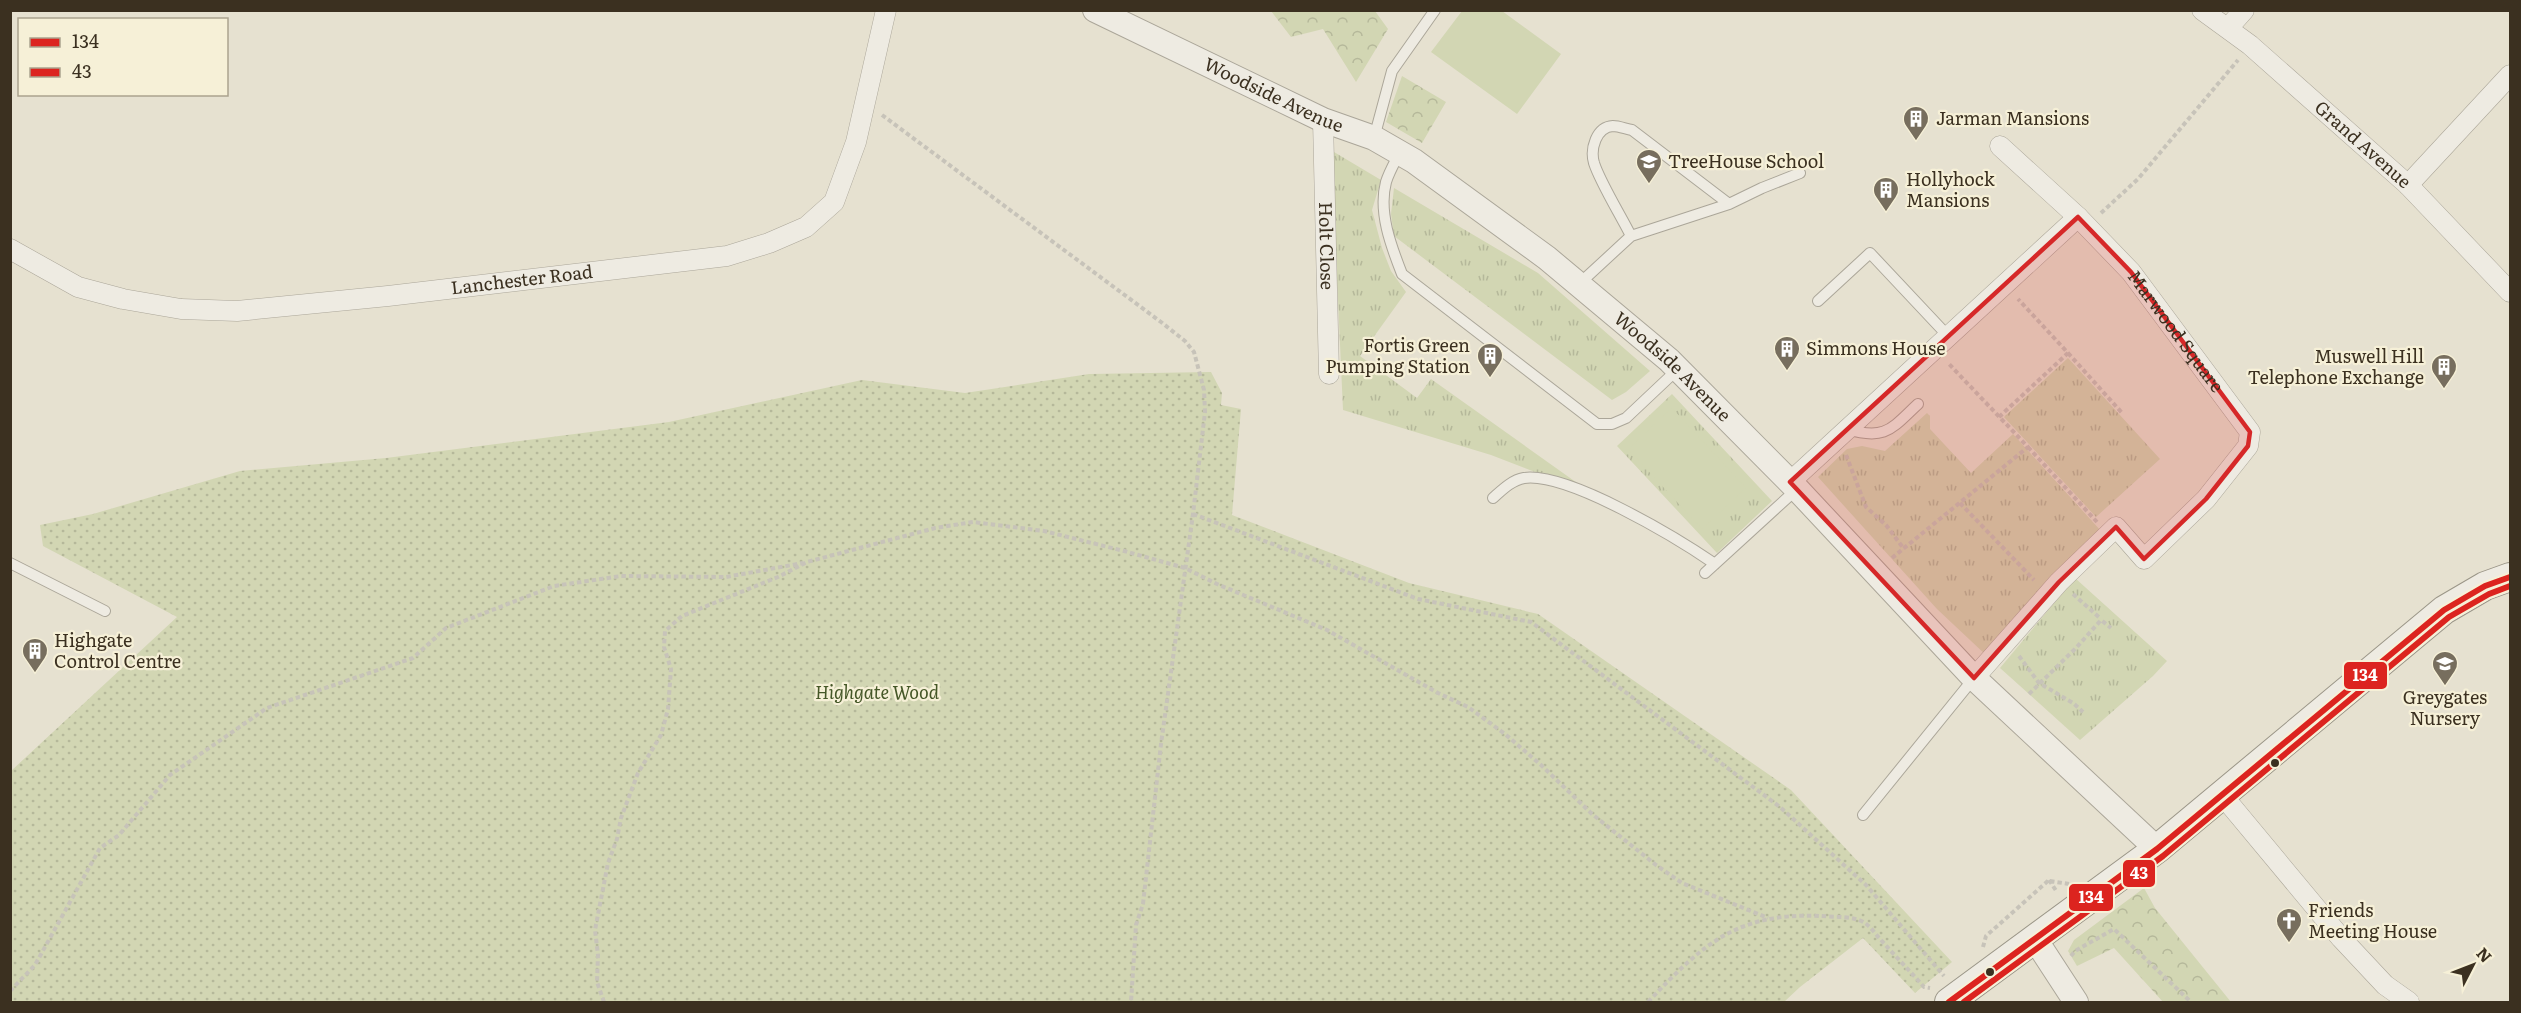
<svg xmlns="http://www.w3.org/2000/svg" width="2521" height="1013" viewBox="0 0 2521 1013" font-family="Literata,serif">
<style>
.grass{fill:url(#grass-tufts)}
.forest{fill:url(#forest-crowns)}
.park{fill:url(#park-dots)}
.pitch{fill:#d2d6b3}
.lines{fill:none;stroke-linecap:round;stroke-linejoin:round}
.service-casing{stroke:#aba699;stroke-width:12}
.minor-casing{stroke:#aba699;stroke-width:21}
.tertiary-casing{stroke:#aba699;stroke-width:26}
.secondary-casing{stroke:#9b9688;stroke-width:30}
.path{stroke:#c7c3b9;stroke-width:4;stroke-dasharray:4.5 3;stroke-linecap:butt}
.service{stroke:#eeebe2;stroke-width:10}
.minor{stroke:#eeebe2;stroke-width:20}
.tertiary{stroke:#eeebe2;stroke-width:24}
.secondary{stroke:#eeebe2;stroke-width:28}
.bus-1-casing{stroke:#f6f0d7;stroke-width:10}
.bus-2-casing{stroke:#f6f0d7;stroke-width:10}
.bus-1{stroke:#dc241f;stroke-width:6}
.bus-2{stroke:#dc241f;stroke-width:6}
.marked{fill:#d62828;fill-opacity:0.2;stroke:#d62828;stroke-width:4.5;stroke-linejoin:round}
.bus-dot{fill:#3b3020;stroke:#f6f0d7;stroke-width:2}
.labels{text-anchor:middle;stroke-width:4.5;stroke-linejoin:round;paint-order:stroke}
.street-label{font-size:18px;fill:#3b3020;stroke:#f6f0d7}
.poi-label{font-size:18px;fill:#3b3020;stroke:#f6f0d7;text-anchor:start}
.park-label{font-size:18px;font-style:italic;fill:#455727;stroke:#f6f0d7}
.line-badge{stroke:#f6f0d7;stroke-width:2}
.badge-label{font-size:16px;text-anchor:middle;font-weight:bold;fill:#fff}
</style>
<defs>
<pattern id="grass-tufts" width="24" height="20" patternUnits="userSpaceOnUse" patternTransform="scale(1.5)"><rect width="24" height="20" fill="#d2d6b3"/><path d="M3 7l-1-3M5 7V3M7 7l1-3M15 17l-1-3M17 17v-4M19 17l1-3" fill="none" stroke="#b5b89a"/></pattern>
<pattern id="forest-crowns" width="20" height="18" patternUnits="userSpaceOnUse" patternTransform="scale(1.5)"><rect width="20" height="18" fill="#d2d6b3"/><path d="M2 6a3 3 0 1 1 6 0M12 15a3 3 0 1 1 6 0" fill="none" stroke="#b5b89a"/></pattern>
<pattern id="park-dots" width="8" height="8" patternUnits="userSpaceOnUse" patternTransform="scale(1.5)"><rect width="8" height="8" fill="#d2d6b3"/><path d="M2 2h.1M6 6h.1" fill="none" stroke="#b5b89a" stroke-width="1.8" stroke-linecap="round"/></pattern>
</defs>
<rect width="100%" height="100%" fill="#e6e1d0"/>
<path class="grass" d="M1334,152l47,28 -9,30 10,38 9,23 15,21 -46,64 57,42 14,-19 163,116 -103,-40 -148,-45 -11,-242z
M1394,188l144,85 112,98 -24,21 -14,8 -218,-164 -3,-22z
M2068,358l92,101 -64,58 -92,-100z
M1672,394l100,107 -55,52 -100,-107z
M1927,413l3,3v13l41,44 42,-39 88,97 -55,50 -59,75 -50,-47 -119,-132 29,-28 15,-3 23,5z
M2075,578l92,83 -14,15 -73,64 -80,-72z"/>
<path class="forest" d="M1271,11h104l13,18 -32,53 -33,-53 -32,8z
M1402,76l44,26 -24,41 -36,-21z
M2144,888l11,20 76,94h-68l-49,-54 -37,18 -9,-15 6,-11z"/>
<path class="park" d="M1211,372l11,21 -1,12 20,4 -9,106 177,68 129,31 253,176 161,172 -37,31 -52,-55 -63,49 -16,15h-1773v-231l166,-154 -134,-71 -3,-21 53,-11 147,-43 146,-13 283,-36 193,-42 103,13 124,-19z"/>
<path class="pitch" d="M1502,11l59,43 -44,60 -86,-62 31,-41z
M1672,408l74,80 -44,41 -74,-80z"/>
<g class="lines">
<defs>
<path id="service" d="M1374,138l18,-67 43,-61
M1400,152c-5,10 -11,20 -14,30 -8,30 5,64 16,92l195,150h15l14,-6 52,-49
M1631,236l98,-32
M1579,284l52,-48c-10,-20 -31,-54 -37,-73 -4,-14 2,-36 19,-37 6,0 13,3 19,4l97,74 33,-16 38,-15
M1818,301l52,-48 78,83
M1847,429c39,12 45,-1 71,-25
M1493,498c9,-8 19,-18 31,-20 44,-6 153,60 191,86
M10,563l95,48
M1705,573l92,-84
M1863,815l111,-137"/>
<g id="minor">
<path id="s1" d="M2202,10l48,35 158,140 102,107"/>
<path d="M2228,28l16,-18"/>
<path id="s2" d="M1323,120l6,254"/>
<path d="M2000,146l78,71"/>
<path d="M2408,185l102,-110"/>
<path id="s3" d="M10,249l68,38 45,12 58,10 56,2 151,-15 339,-40 42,-13 37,-16 28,-25 22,-60 30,-132"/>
<path id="s4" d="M1790,482l288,-265 53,55 119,160 -2,14 -42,53 -62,60 -28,-32 -57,55 -85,96"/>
<path d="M2223,796l118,142 44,47 24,17"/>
</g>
<g id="tertiary">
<path id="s5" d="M1095,10l228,110 51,18 40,23 133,97 122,102 128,129 177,189 183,171"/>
<path d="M2035,939l41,63"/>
</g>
<path id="secondary" d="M1949,1002l208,-153 287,-239 41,-24 25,-9"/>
</defs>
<use href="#service" class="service-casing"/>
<use href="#minor" class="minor-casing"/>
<use href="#tertiary" class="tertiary-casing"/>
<use href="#secondary" class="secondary-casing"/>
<path class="path" d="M882,115l279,207 24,19 9,11 10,38 1,22 -12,102 -32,230 -18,160 -7,21 -5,77
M2101,213l37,-34 100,-119
M2068,353l55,61
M1999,417l69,-64 -50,-54
M2028,447l69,75
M1846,455l20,52 20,18 18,24
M1960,503l74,77
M1193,514l225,85 113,23 249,185 86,78 78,91
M1892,558l136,-111 -80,-84
M2073,594l28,25
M2019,656l20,27 34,20 10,9
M2029,694l47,-46 25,-28 10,8
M2049,880l8,12
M2050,881l19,3
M1983,947l3,-11 63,-56
M2071,956l4,-5 39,-22 77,73
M10,991l25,-26 65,-117 19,-13 51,-60 97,-67 146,-50 33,-30 108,-42 67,-10 105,1 77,-14
M604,1002l-7,-20 1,-27 -3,-25 13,-67 9,-24 4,-21 17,-45 23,-38 7,-26 3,-40 -7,-22 1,-16 17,-15 96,-39 29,-15 128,-34 38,-6 71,9 80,20 61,17 32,16 110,46 111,63 30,14 37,27 36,31 51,49 64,51 26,18 86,35
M1648,1002c54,-57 89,-90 172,-86 13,1 35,0 45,7 6,4 11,12 16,17 14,16 29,31 43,47l6,1"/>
<use href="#service" class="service"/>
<use href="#minor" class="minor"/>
<use href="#tertiary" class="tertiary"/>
<use href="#secondary" class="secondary"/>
<defs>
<path id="bus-1" d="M1949,1002l208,-153 287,-239 41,-24 25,-9"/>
<path id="bus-2" d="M1964,1002l199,-146 286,-239 40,-23 21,-8"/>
</defs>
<use href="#bus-1" class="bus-1-casing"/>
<use href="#bus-2" class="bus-2-casing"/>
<use href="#bus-1" class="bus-1"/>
<use href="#bus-2" class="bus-2"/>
</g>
<path class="marked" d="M2078,217l53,55 119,160 -2,14 -42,53 -62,60 -28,-32 -57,55 -85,96 -184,-196z"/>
<defs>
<symbol id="building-pin" viewBox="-11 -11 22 30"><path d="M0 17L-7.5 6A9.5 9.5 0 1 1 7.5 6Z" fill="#776e5e" stroke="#f6f0d7"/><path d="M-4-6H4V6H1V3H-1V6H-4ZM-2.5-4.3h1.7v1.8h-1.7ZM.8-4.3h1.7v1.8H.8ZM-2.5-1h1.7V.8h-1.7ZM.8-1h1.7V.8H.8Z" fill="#fff"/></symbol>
<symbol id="school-pin" viewBox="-11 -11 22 30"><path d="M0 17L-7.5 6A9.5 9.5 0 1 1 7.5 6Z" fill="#776e5e" stroke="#f6f0d7"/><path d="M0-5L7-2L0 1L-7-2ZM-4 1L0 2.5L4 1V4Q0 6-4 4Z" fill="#fff"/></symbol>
<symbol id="church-pin" viewBox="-11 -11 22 30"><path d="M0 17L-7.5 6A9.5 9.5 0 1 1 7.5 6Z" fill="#776e5e" stroke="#f6f0d7"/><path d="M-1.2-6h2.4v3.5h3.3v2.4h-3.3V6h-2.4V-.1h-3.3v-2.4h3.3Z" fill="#fff"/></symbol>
</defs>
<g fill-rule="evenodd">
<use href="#building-pin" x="1901" y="104" width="30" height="40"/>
<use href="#school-pin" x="1634" y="147" width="30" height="40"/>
<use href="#building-pin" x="1871" y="175" width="30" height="40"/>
<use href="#building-pin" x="1772" y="334" width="30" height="40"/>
<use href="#building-pin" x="1475" y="341" width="30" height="40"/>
<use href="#building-pin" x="2429" y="352" width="30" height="40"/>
<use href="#building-pin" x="20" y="636" width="30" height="40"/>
<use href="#school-pin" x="2430" y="649" width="30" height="40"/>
<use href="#church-pin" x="2274" y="906" width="30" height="40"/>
</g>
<g class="bus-dot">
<circle cx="2275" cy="763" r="5"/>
<circle cx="1990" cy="972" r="5"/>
</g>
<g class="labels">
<g class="street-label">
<text dy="6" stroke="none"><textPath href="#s5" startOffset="198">Woodside Avenue</textPath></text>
<text dy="6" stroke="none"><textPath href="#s1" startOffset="210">Grand Avenue</textPath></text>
<text dy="6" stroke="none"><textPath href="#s2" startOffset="126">Holt Close</textPath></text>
<text dy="6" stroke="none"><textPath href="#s3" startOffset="526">Lanchester Road</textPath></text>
<text dy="6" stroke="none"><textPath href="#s4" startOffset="542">Marwood Square</textPath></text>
<text dy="6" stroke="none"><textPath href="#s5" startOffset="684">Woodside Avenue</textPath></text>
</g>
<g class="poi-label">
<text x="1936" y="125">Jarman Mansions</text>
<text x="1668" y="168">TreeHouse School</text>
<text x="1906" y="186">Hollyhock<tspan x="1906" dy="21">Mansions</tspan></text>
<text x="1470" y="352" text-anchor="end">Fortis Green<tspan x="1470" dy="21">Pumping Station</tspan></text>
<text x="1806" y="355">Simmons House</text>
<text x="2424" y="363" text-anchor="end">Muswell Hill<tspan x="2424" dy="21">Telephone Exchange</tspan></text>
<text x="54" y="647">Highgate<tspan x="54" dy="21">Control Centre</tspan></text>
<text x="2445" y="704" text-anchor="middle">Greygates<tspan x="2445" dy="21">Nursery</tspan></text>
<text x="2308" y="917">Friends<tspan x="2308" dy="21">Meeting House</tspan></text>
</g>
<g class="park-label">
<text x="877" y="699">Highgate Wood</text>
</g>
</g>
<g class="line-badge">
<rect x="2343" y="661" width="45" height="29" rx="6" fill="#dc241f"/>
<rect x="2122" y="859" width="34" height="29" rx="6" fill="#dc241f"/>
<rect x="2068" y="883" width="46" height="29" rx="6" fill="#dc241f"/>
</g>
<g class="badge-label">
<text x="2365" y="681">134</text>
<text x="2139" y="879">43</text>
<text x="2091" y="903">134</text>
</g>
<rect width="2521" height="1013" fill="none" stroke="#3b3020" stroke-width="24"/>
<rect x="18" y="18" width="210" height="78" fill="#f6f0d7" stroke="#aba38e" stroke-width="1.5"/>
<rect x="30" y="38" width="30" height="9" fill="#dc241f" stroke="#aba38e" stroke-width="1.5"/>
<text x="72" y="48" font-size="18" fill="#3b3020">134</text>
<rect x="30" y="68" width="30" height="9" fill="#dc241f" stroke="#aba38e" stroke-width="1.5"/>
<text x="72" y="78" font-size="18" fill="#3b3020">43</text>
<g transform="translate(2473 965) rotate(48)" stroke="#f6f0d7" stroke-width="4.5" paint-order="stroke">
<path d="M0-4.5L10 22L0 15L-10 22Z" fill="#3b3020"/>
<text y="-9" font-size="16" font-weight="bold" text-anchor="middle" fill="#3b3020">N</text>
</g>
</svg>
